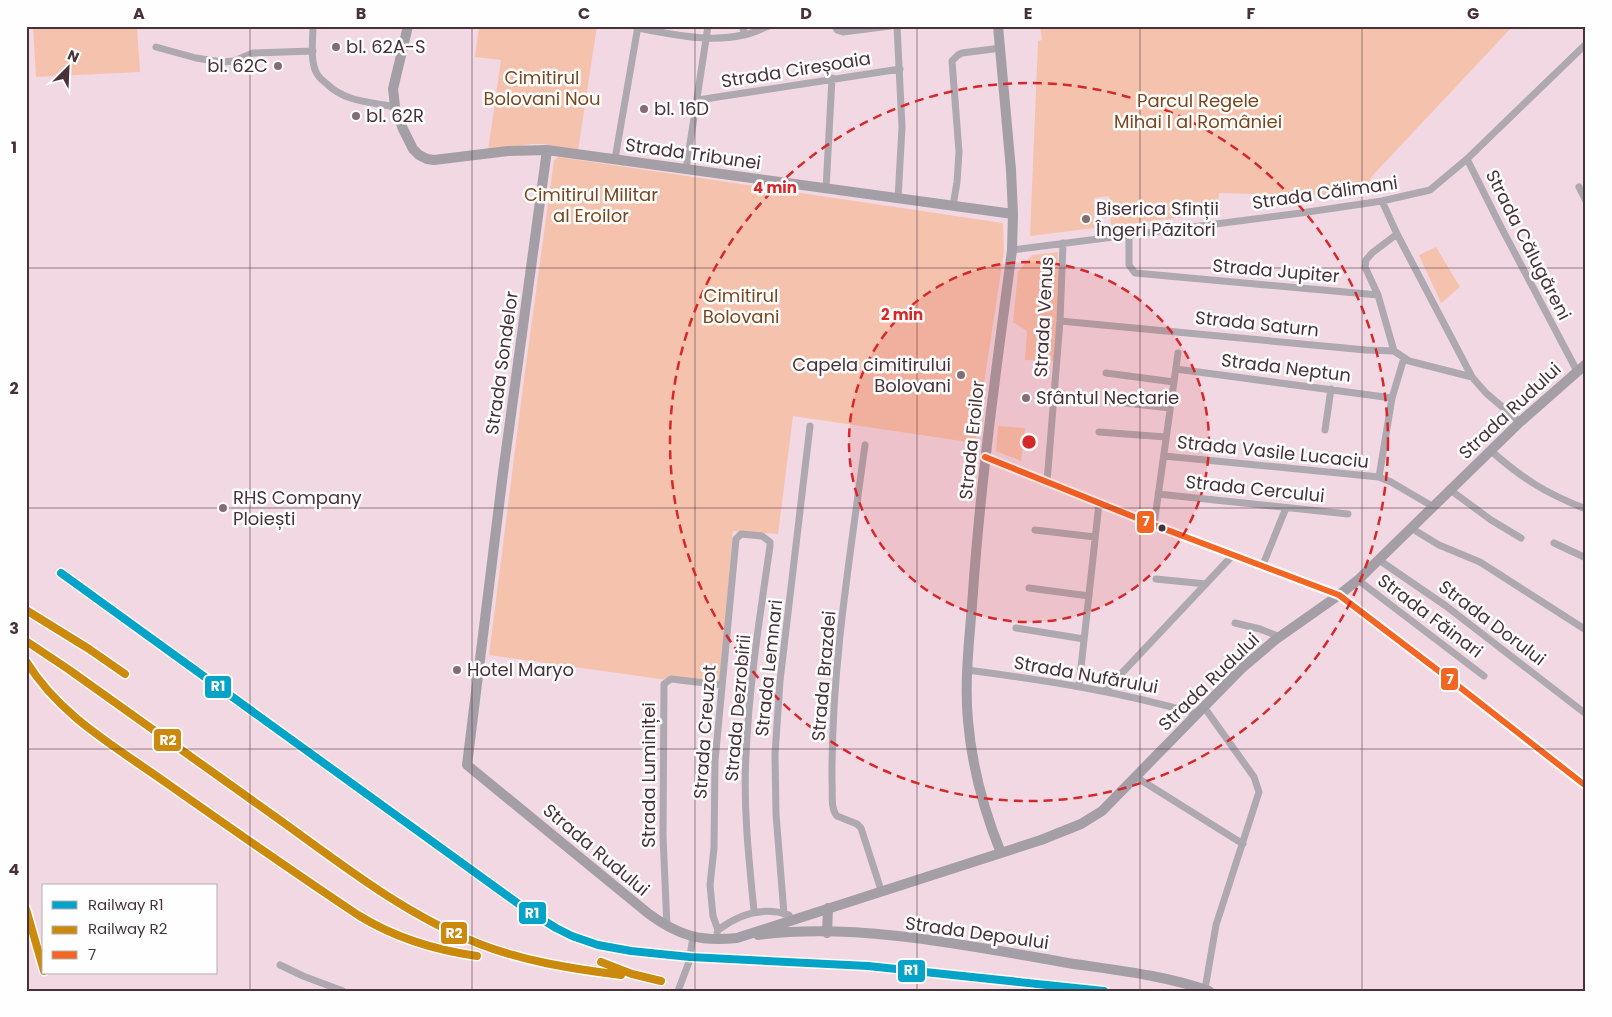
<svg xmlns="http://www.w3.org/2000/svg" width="1612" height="1017" viewBox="0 0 1612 1017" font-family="Poppins,sans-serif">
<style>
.green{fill:#f5c3ad}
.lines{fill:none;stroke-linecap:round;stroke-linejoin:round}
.street{stroke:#aea8b0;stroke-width:7}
.secondary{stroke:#a49ea7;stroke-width:10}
.bus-1-casing{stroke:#fefefe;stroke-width:10}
.bus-1{stroke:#f26522;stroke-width:6}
.rail-1-casing{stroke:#fefefe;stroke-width:11}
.rail-2-casing{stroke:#fefefe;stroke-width:11}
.rail-1{stroke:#04a3c7;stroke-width:8}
.rail-2{stroke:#cb890e;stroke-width:8}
.grid{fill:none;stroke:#48323a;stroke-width:1;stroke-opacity:0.55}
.ring{fill:none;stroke:#d62828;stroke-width:2.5;stroke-dasharray:9 6}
.poi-dot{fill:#846c75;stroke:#fefefe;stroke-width:2}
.bus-dot{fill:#48323a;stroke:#fefefe;stroke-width:2}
.labels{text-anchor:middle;stroke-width:5;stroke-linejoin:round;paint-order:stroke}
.poi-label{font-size:18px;fill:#48323a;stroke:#fefefe;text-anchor:start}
.street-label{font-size:18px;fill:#48323a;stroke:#fefefe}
.park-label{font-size:18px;fill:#7a461d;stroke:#fefefe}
.centre{fill:#d62828;stroke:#fefefe;stroke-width:2.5}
.ring-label{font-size:15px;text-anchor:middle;font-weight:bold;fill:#d62828;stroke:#fefefe;stroke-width:5;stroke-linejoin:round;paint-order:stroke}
.line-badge{stroke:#fefefe;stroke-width:2}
.badge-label{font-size:14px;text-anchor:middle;font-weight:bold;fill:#fff}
.neatline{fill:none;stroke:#48323a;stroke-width:2}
.grid-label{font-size:16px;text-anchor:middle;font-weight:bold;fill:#48323a}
</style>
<rect width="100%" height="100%" fill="#f2d8e2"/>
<path class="green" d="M33,26h104l3,46 -104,5z
M479,26h118l-19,125 -35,-7h-12l-43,7 13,-91 -26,-3z
M1040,26h473l-140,149 -8,13 -33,8 -113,-3 -2,20 -106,13 -2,-30 -15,2v30l-64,8 8,-195 4,-1z
M559,157l444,66 1,29 -29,191 -182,-27 -15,118 -45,-3 -13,151 -60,-3 -171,-24 35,-276 30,-219z
M1436,247l24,40 -19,16 -22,-48z
M1058,252l-1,107 -4,2 -28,-1 2,-29 -14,-9 5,-50 14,-17z
M998,426l27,2 -4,33 -25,-10z"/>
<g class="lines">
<path class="street" d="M313,26c0,14 -3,33 3,46 2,5 7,9 11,12 18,18 44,18 68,23
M742,26l3,9
M835,26l2,4 6,2 47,-6
M897,26l5,101 -4,72
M637,28c35,6 71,15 106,7 9,-1 17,-6 26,-9
M156,47l40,11 26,4 12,-1 19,-8 60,-2
M698,100l202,-31
M615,159l23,-133
M1467,159l33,66 77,146
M686,170l22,-144
M1579,187l7,14
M826,189l6,-111
M1382,201l15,33 75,143 14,16 34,29
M953,206l4,-24 2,-30 -7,-91 6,-6 4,-2 39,-5
M1129,234v31l6,8 243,22
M1012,250l289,-37 81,-12 48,-11 37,-31 119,-115
M1060,321l306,29 28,1
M1394,351l-16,-56 -13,-28 1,-7 6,-7 25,-19
M1394,351l15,10 63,16
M1176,369l216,29
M1106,373l68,9
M1108,401l62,7
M1325,430l6,-41
M1099,432l67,5
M865,445c-15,111 -34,225 -33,337 1,11 -2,26 5,34l20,8 4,4 20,62
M1490,450c33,29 55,43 96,59
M1164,456l215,21 12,5 41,24
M985,457l169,68 185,70 109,83 138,108
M1379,477l13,-79 12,-40
M1047,482l13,-161 3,-78
M1449,489l42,31 30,18
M1158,494l190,20
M1154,525l24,-172
M1411,528l28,17 41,17 106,68
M1035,530l60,7
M1554,543l32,15
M1379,560l67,46 140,108
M1262,567l24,-59
M1156,579l50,5
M1358,580l126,96
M1029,588l60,8
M1235,623l25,6 20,8
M1016,628l68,11
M967,670c78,10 155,22 230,44
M1079,686l20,-183
M1105,691l128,-136
M1204,707l50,70 5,15 -43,133 -11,64
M1136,777l107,67
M784,914l-8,-100 -1,-60 5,-73 30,-255
M667,927l-4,-91 1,-152 7,-5 51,6
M718,930l-5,-14 -3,-31 4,-37 1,-87 21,-222 5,-5 21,2 8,6v4c-10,69 -21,139 -24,209 -3,52 3,105 8,156
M717,933l1,-3c21,-16 44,-24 71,-15
M280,965l23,11 40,15
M678,991l11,-29 4,-25"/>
<path class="secondary" d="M408,26l-15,63 1,8 1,10 8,22 10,20 6,6 8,4 7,1 74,-9 39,-1 466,64
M998,26l13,144 2,44 -1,36c-15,114 -31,227 -39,342 -3,43 -9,87 -5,129 4,46 16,90 33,132
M547,150l-44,323 -36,292 182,149c30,22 52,28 88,24l304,-98 40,-16 21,-13 139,-142 34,-29 64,-45 19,-15 162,-158 66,-58
M827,933l1,-25
M758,935c98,-13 212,11 310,28 47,7 96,12 141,28"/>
<defs>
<path id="bus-1" d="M985,457l169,68 185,70 109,83 138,108"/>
</defs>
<use href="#bus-1" class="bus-1-casing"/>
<use href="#bus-1" class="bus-1"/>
<defs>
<path id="rail-1" d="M61,573l466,337 29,18 16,8 26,9 33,6 59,6 178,9 236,25"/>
<path id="rail-2" d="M26,610l63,39 36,25
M26,641l42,28c72,51 144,102 216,154 61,44 122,92 193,120 45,18 96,26 144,32
M26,661c34,55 87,84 139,121 64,45 128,90 193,133 37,23 77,35 119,41
M26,909l18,62
M601,962l31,12 29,7"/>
</defs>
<use href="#rail-1" class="rail-1-casing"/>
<use href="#rail-2" class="rail-2-casing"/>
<use href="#rail-1" class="rail-1"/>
<use href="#rail-2" class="rail-2"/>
</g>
<path class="grid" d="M250,26v965M472,26v965M695,26v965M917,26v965M1140,26v965M1362,26v965M26,268h1560M26,508h1560M26,749h1560"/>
<circle cx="1029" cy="442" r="180" fill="#d62828" fill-opacity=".12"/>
<g class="ring">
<circle cx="1029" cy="442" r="180"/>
<circle cx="1029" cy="442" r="359"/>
</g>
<g class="poi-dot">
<circle cx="336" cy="47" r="5"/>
<circle cx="278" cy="66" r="5"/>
<circle cx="644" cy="109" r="5"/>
<circle cx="356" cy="116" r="5"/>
<circle cx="1086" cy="219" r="5"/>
<circle cx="961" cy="375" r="5"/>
<circle cx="1026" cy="398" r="5"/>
<circle cx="223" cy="508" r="5"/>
<circle cx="457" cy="670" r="5"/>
</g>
<circle class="bus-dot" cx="1162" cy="528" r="4.5"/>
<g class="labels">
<g class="poi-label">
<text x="346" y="53">bl. 62A-S</text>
<text x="268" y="72" text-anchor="end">bl. 62C</text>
<text x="654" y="115">bl. 16D</text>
<text x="366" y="122">bl. 62R</text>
<text x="1096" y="215">Biserica Sfinții<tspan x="1096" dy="21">Îngeri Păzitori</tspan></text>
<text x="951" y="371" text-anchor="end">Capela cimitirului<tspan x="951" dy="21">Bolovani</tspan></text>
<text x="1036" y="404">Sfântul Nectarie</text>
<text x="233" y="504">RHS Company<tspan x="233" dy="21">Ploiești</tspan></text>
<text x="467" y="676">Hotel Maryo</text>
</g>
<g class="street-label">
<text transform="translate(796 70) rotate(-9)" y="6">Strada Cireșoaia</text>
<text transform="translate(693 154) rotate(8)" y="6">Strada Tribunei</text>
<text transform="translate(1325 193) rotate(-8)" y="6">Strada Călimani</text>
<text transform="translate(1528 245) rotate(63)" y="6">Strada Călugăreni</text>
<text transform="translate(1276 271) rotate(5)" y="6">Strada Jupiter</text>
<text transform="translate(1044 317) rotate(-87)" y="6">Strada Venus</text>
<text transform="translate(1257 324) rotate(6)" y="6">Strada Saturn</text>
<text transform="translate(502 363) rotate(-82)" y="6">Strada Sondelor</text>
<text transform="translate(1286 368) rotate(7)" y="6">Strada Neptun</text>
<text transform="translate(1510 411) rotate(-43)" y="6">Strada Rudului</text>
<text transform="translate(972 440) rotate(-84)" y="6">Strada Eroilor</text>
<text transform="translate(1273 452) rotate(6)" y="6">Strada Vasile Lucaciu</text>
<text transform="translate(1255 489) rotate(6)" y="6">Strada Cercului</text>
<text transform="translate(1430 616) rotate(37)" y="6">Strada Făinari</text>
<text transform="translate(1492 623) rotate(37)" y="6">Strada Dorului</text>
<text transform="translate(769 668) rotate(-84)" y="6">Strada Lemnari</text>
<text transform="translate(1086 675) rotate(10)" y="6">Strada Nufărului</text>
<text transform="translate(824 676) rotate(-85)" y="6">Strada Brazdei</text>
<text transform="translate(1209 682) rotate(-44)" y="6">Strada Rudului</text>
<text transform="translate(738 708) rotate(-85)" y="6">Strada Dezrobirii</text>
<text transform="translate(705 732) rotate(-86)" y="6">Strada Creuzot</text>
<text transform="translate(649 775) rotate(-90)" y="6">Strada Luminiței</text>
<text transform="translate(596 850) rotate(40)" y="6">Strada Rudului</text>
<text transform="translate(977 933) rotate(8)" y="6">Strada Depoului</text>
</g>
<g class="park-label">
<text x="542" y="84">Cimitirul<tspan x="542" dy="21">Bolovani Nou</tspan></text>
<text x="1198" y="107">Parcul Regele<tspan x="1198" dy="21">Mihai I al României</tspan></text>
<text x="591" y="201">Cimitirul Militar<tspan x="591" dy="21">al Eroilor</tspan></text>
<text x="741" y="302">Cimitirul<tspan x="741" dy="21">Bolovani</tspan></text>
</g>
</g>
<circle cx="1029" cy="442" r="8" class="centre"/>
<g class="ring-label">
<text x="775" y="193">4 min</text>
<text x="902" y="320">2 min</text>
</g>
<g class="line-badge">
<rect x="1136" y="510" width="19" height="24" rx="5" fill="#f26522"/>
<rect x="1440" y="667" width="19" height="24" rx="5" fill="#f26522"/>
<rect x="204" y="675" width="28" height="24" rx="5" fill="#04a3c7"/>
<rect x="153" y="728" width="29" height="24" rx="5" fill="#cb890e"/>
<rect x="518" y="901" width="29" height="24" rx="5" fill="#04a3c7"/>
<rect x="440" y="921" width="28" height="24" rx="5" fill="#cb890e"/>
<rect x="897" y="959" width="29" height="24" rx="5" fill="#04a3c7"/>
</g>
<g class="badge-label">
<text x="1146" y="526">7</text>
<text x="1450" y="684">7</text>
<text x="218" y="691">R1</text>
<text x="168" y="745">R2</text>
<text x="532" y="918">R1</text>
<text x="454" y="938">R2</text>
<text x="911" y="975">R1</text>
</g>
<rect width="1612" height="1017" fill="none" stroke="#fefefe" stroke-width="55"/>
<rect x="42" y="884" width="175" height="90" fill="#fefefe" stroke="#b5acb0"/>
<rect x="52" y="901" width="25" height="8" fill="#04a3c7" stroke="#b5acb0"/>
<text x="88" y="910" font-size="15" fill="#48323a">Railway R1</text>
<rect x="52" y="926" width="25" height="8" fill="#cb890e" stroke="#b5acb0"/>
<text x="88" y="934" font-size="15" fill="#48323a">Railway R2</text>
<rect x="52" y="951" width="25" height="8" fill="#f26522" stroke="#b5acb0"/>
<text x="88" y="960" font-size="15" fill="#48323a">7</text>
<g transform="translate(68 68) rotate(24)" stroke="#fefefe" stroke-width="4" paint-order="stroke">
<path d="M0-4L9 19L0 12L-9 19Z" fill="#48323a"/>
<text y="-8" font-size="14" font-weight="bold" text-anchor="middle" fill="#48323a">N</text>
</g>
<rect x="28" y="28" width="1556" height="962" class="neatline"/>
<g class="grid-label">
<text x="139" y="19">A</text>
<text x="361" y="19">B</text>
<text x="584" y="19">C</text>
<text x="806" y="19">D</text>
<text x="1028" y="19">E</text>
<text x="1251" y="19">F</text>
<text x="1473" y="19">G</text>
<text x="14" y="153">1</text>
<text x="14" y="394">2</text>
<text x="14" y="634">3</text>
<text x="14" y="875">4</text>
</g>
</svg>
